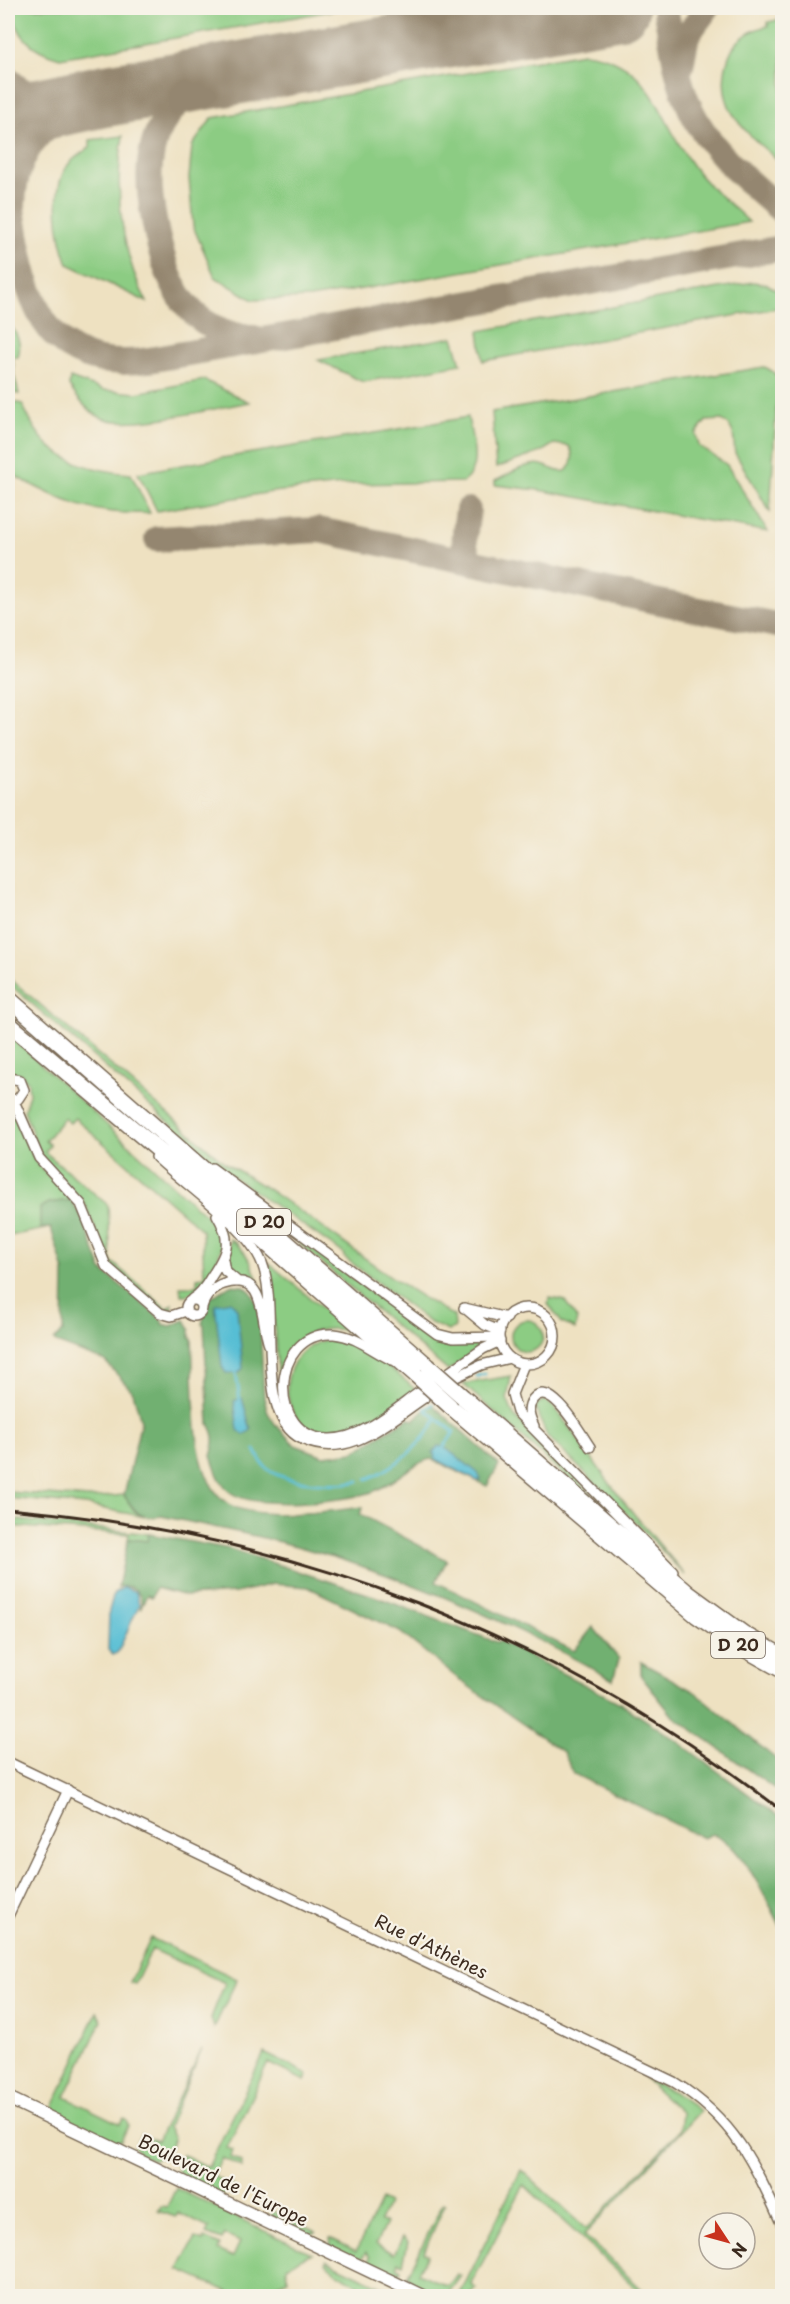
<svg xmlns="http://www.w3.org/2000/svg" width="790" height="2304" viewBox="0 0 790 2304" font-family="'Playpen Sans',sans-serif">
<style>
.green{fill:#8ccc83;stroke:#647b50;stroke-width:1.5}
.forest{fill:#71b071;stroke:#566d48;stroke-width:1.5}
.water{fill:#57bed4;stroke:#497479;stroke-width:1.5}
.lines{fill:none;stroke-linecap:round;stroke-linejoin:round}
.stream{stroke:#57bed4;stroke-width:3}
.taxiway{stroke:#948670;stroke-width:26}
.runway{stroke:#948670;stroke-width:63}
.minor-casing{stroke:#7a6a57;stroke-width:12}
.tertiary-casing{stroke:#7a6a57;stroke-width:15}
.trunk-casing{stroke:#7a6a57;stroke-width:18}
.minor{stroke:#fff;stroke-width:9}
.tertiary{stroke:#fff;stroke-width:12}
.trunk{stroke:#fff;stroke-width:15}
.rail{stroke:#3b2a1e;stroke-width:3}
.trunk-bridge-casing{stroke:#7a6a57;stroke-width:18;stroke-linecap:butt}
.trunk-bridge{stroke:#fff;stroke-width:15}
.labels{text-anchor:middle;stroke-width:4.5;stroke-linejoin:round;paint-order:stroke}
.shield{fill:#f7f3e8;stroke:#73665b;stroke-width:1.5}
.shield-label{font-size:16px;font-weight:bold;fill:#3b2a1e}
.street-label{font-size:18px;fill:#3b2a1e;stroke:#f7f3e8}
</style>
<rect width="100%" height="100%" fill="#f7f3e8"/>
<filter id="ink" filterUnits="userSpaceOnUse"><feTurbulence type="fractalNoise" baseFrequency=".0167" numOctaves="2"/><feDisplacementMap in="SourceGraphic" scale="12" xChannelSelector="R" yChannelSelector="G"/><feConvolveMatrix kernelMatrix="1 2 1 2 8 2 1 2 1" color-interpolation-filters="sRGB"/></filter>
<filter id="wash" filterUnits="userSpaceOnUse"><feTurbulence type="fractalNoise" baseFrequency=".008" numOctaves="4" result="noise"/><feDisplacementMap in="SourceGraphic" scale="24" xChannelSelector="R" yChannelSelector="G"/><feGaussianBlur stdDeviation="1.35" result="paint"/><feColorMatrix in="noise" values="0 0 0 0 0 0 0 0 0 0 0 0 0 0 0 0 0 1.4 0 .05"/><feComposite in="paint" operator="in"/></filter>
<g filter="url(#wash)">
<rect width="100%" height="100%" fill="#eee1c1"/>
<path class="green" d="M12,8h336l-288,50c-29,-8 -43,-21 -48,-50z
M782,19v145c-36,-32 -71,-56 -53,-108 6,-17 23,-27 39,-30v-4z
M583,53c68,6 74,61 107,109 14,22 40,41 59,60l-439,76 -57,2 -38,-23 -22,-51 -4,-48 3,-32 20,-28z
M123,136c-9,54 -2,118 24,166l-79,-38c-10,-26 -18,-75 0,-99 5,-7 15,-13 22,-18v-7z
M753,282l14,2 11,7 4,16 -299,54 -4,-30z
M8,320c7,12 15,22 10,37h-5l1,18 5,19 -11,-2z
M453,337l8,27 -98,18 -45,-22z
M764,367c12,4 19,16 18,28h-5l-7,117 -35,-59 -2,-20 -4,-8 -7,-5 -16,1 -10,13 3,12 28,19 41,67 -230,-42 -43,-5v-4c13,-6 33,-20 47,-16 9,2 13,8 24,6 7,-8 9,-16 3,-25l-15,-2 -13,8 -45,16 -4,-56z
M70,378l33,12 33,3 68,-13 45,22c-33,6 -119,28 -147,16 -14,-6 -24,-19 -33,-32z
M8,400l14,4c5,9 9,20 16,29 20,30 60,38 93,41l19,39c-60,3 -92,-13 -142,-41z
M468,417c3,20 15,51 -5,65l-110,2 -81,8 -115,19 -19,-38c110,-21 220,-36 330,-56z
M8,977l217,186c80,45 149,109 229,153l1,11 -7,4 -19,-9 -85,-65 -1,-4 -118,-82 -217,-188z
M8,1034l215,197c1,22 -16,65 -42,64l-1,-9h17v-8l7,-1 -2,-47 -127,-112 -5,5 -6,-5 -19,23 5,4 -5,7 63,53 3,56 56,48 5,-5 1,6 -9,1 -55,-47 -24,-60 -42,-46 -7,-14 -12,-34 5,-16 -1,-12 -7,-8 -13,-4z
M11,1109l5,6 19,46 36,39 -22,3 2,25 -42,8 -1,-125z
M292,1232l140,107 26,7 19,-2 1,5 -30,22 -139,-119 -19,-17z
M230,1239c16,9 27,33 29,50 -9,-11 -23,-12 -32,-22z
M269,1263l80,68c-41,-9 -54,12 -71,41z
M550,1298l15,3 12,18 -2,10 -13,-6 -14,-19z
M511 1336a16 16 0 1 1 32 0a16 16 0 1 1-32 0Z
M325,1340c37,-1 66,28 92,51 -25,17 -50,38 -81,42 -56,8 -69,-78 -11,-93z
M511,1376l-4,23 7,17 112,111 -2,2 -161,-145z
M544,1400l11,8 64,88 66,79 -51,-54 -87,-85 -11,-26v-5z
M8,1492l81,6 35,-3 11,17 10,5 -60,-12 -77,-7z
M8,1519l141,15 -1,7 -20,-2 1,-5 -121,-8z
M151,1938l86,41 -23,49 -3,-10 14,-35 -73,-34 -17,35 -5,-2z
M97,2012l5,8 -37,77 55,27 3,-5 3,1 2,6 -7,15 -10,1 -53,-26 -5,-9z
M202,2049l-34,78 6,12 -10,20 -5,-2 -6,4 -13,-6 -5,-8 6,-13 16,7z
M264,2053l44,21 -3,7 -37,-18 -41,85 6,2 -2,7 10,5 1,5 -20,-9 -9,18 21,11 -2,5 -10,3 -42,-20 -4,-10 6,-11 26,13z
M644,2078l30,14 26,19 -116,124 65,61h-13l5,-3 -117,-108 -53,99 5,5 -6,7h-11l62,-126 65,59 94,-99 2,-17z
M176,2188l131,63 5,2 -25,13 1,14 -31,14 1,2h-39l10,-4 -50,-22 16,-32 8,3 1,-3 16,7 -2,5 15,7 7,-15 -15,-7 -3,5 -16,-6 3,-6 -31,-15 -2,4 -18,-6 3,-5 6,1z
M381,2200l7,4 -8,17 6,2 -10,21 18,10 9,-17 5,5 -5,22 -5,-2 -2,4 5,3 -1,4 -4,-2 -6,4 -24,-11 4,-7 -4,-5 -5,9 -31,-14v-9l26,13z
M443,2203l2,1 -21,48 4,2 -10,19 30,13 9,-12 4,2 -14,19 -11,1 -25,-11v-6l-4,-2z
M271,2210l45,22 -5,3 -39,-18z
M326,2260l76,36h-29l-2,-5c-17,-7 -32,-15 -45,-28z"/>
<path class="forest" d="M71,1200l11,18 20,52 60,50v4l9,2 14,-6 5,9v9l2,1c3,44 -4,138 35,164 28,19 103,8 136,4l-3,7 87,46 -11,22 138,69 19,-24 26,32 -6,21c-98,-56 -202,-101 -310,-132 -46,-13 -95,-22 -142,-32 -20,5 -27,-5 -37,-21l17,-74 -8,-29 -28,-31 -49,-18 -2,-3 9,-8 1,-61 -13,-43h-11v-20l9,-5z
M230,1285l14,1 7,6 8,15 5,91 4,15 7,11 20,21 29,11 29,-4 56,-34 4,2 19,-16 67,61 -12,21 -55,-27c-16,1 -42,27 -60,33 -27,10 -119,18 -142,0 -11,-9 -15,-24 -19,-36 4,-13 5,-21 -2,-32l-5,-99 -2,-1 7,-25z
M149,1534l81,15 144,47 122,46 4,-1 120,62 53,35 109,81v110c-13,-25 -41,-87 -70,-95l-9,4 -129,-64 -11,-22 -102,-71 -61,-49 -92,-45 -35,-3 -37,9 -50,3 -30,-8 -4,9 -5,-2 -7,14c5,-16 -7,-25 -22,-22l10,-48 19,2z
M641,1662l54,30 87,72v30l-110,-79 -31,-39z"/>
<path class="water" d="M231,1301l6,8 6,59 -4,5h-13l-4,-6 -7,-63z
M242,1398l9,32 -7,5 -6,-5 -4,-29z
M438,1446l6,1 34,26 3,7 -4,1 -41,-22 -3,-7z
M124,1587l12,5 3,13 -21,47 -5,3 -5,-5 1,-39 5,-18z"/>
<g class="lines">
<path class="stream" d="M236,1373l4,28
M477,1376l8,-2
M433,1404l-8,5 29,23 -10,15
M255,1450c4,7 7,16 14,20 19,14 68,16 90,11
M367,1479c29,-11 54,-34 70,-60"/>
<path class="taxiway" d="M665,8c7,30 10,66 23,95 17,43 60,79 94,108
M681,66l6,-31 20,-27
M243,72c-28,9 -55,17 -74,42 -24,31 -22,69 -15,106 11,60 30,112 100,118
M8,80c20,18 48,26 74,21
M8,185c15,87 20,193 141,175l633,-112
M13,205c2,-62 37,-89 90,-109
M468,510c-2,17 -9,41 6,53
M157,539l162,-9 350,74 113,22"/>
<path class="runway" d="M8,116l95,-20 515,-88"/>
</g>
</g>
<g filter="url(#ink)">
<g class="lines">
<defs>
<path id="minor" d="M8,1078l12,2 4,10 -6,9 -10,1
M14,1101l25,57 42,46 25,62 54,47 11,3 15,-5
M156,1157c28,27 93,71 106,106 18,45 -9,153 40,176 46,22 86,-17 122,-41
M212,1168l225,166 16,4 46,-1
M223,1260l2,11 13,11
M192,1299c9,-5 14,-13 19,-22 16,-24 22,-35 6,-62
M186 1308a8 8 0 1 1 16 0a8 8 0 1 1-16 0Z
M202,1307c3,-11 12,-20 22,-23 43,-14 36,37 45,61
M464,1308l43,10
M499 1336a28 28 0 1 1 56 0a28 28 0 1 1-56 0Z
M467,1310l18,15 15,6
M392,1360c-20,-9 -35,-24 -58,-26 -65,-4 -68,106 -4,105 32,0 63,-28 88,-46
M524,1364l-12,30 5,18 156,159
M448,1373l35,-24 17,-8
M454,1378l27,-13 29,-7
M534,1426c-4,-8 -8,-18 -1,-27 17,-22 48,35 57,48
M8,1762l666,320c60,37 80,81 108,143
M8,1916l60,-126"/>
<path id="tertiary" d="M8,2098l414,198"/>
<path id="trunk" d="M8,998l420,368
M8,1023l199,168 209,184
M463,1397l225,196 56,41 38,22
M450,1406l246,209 52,36 34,19"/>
</defs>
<use href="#minor" class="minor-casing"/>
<use href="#tertiary" class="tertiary-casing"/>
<use href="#trunk" class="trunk-casing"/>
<use href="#minor" class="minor"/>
<use href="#tertiary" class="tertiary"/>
<use href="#trunk" class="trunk"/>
<path class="rail" d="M8,1509c283,24 551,126 774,302"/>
<defs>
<path id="trunk-bridge" d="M428,1366l35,31
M416,1375l34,31"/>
</defs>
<use href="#trunk-bridge" class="trunk-bridge-casing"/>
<use href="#trunk-bridge" class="trunk-bridge"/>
</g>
</g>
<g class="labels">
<g class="shield">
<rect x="237" y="1209" width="54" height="26" rx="4.5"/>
<rect x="711" y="1632" width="54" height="26" rx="4.5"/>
</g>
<g class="shield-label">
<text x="264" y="1228">D 20</text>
<text x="738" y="1651">D 20</text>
</g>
<g class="street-label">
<text transform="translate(431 1947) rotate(26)" y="6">Rue d'Athènes</text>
<text transform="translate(223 2181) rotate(26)" y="6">Boulevard de l'Europe</text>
</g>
</g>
<rect width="790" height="2304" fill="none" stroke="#f7f3e8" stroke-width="30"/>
<g transform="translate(727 2241) rotate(126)"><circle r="28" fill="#f7f3e8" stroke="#aca397" stroke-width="1.5"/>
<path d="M0-4.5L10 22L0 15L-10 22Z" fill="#c8321e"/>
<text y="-9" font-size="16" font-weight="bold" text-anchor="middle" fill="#3b2a1e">N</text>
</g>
</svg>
